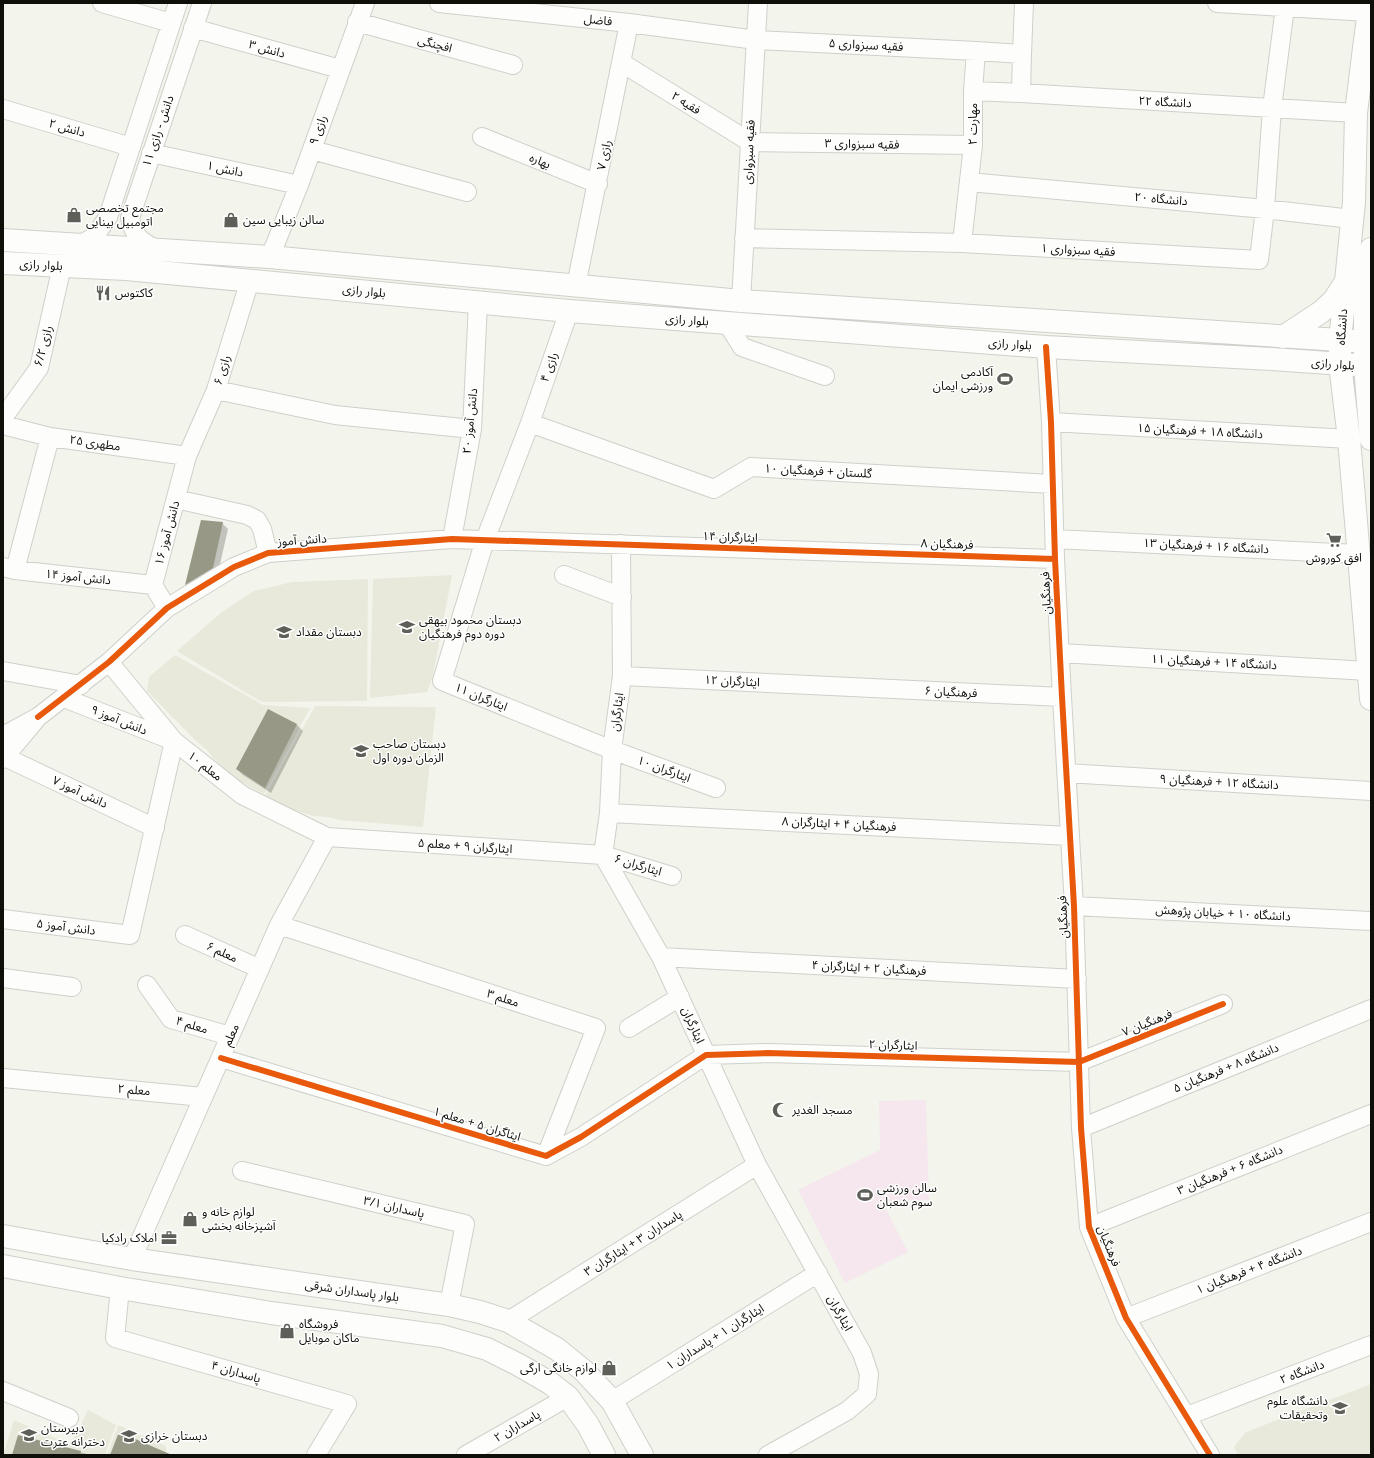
<svg xmlns="http://www.w3.org/2000/svg" width="1374" height="1458" viewBox="0 0 1374 1458" font-family="'Noto Sans','Noto Sans Arabic',sans-serif">
<style>
.built{fill:#e8e9da}
.green{fill:#f5e7ed}
.shadow{fill:#0003}
.building{fill:#979885}
.lines{fill:none;stroke-linecap:round;stroke-linejoin:round}
.minor-casing{stroke:#cfd0ca;stroke-width:20}
.major-casing{stroke:#cfd0ca;stroke-width:24}
.minor{stroke:#fdfdfc;stroke-width:18}
.major{stroke:#fdfdfc;stroke-width:22}
.cycleway-casing{stroke:#fff;stroke-width:8}
.cycleway{stroke:#e8590c;stroke-width:6}
.labels{text-anchor:middle;stroke-width:3;stroke-linejoin:round;paint-order:stroke}
.street-label{font-size:12px;fill:#0f0f0a;stroke:#fff}
.poi-label{font-size:12px;fill:#0f0f0a;stroke:#fff;text-anchor:start}
</style>
<rect width="100%" height="100%" fill="#f3f4ec"/>
<path class="built" d="M452,575l-19,100 -6,17 -57,6 3,-119z
M368,579l-1,122 -105,1 -85,-51 45,-39 32,-21 38,-9z
M175,655l88,50 47,3 -46,86 -27,-14 -11,-10 -13,-12 -6,-8 -12,-10 -48,-49 2,-14z
M315,706l121,1 -13,120 -83,-7 -12,-3 -15,-1 -24,-8 -24,-12z
M1371,1384v71h-133l-4,-8 12,-15z
M88,1410l28,15 -11,30h-102l11,-35 57,25z
M118,1426h3l45,20v9h-59z"/>
<path class="green" d="M926,1100l3,100 -47,2 26,50 -63,31 -47,-93 82,-40 -1,-49z"/>
<path class="shadow" d="M202,521l20,2 6,6 -10,44 -27,17 -5,-6z
M268,710l29,15 6,6 -32,62 -28,-18 -6,-6z
M19,1436l72,19h-78z"/>
<path class="building" d="M201,520l22,2 -10,46 -28,17z
M268,709l29,15 -32,64 -29,-19z
M119,1432l53,23h-62z
M18,1435l63,16 -1,4h-68z"/>
<g class="lines">
<defs>
<path id="minor" d="M102,3l69,20
M439,3l190,20 127,17 220,11
M1217,3l152,9
M357,22l156,43
M193,28l147,41
M622,63l128,79 223,3
M973,91l48,2 335,20
M1021,93l1,-39
M3,109l128,38
M482,137l116,47
M312,150l155,42
M151,153l148,32
M969,182l296,27 87,10
M744,238l218,5 297,17 6,-51 7,-101 13,-101
M962,243l11,-98v-54l3,-40 46,3 2,-51
M78,246l17,-10 13,-19 70,-214
M155,249c-15,-9 -21,-12 -25,-31l72,-215
M270,257l29,-72 66,-182
M576,286l53,-263
M741,301l17,-298
M569,311l-39,112 -45,117 -43,141 170,69 104,38
M727,323l15,24 83,29
M1046,347l5,75 4,137 7,138 12,209 7,222 8,99 37,91 84,137
M216,390l119,25 137,14
M3,418l36,-50 23,-102
M1051,422l298,17
M530,423l184,66 37,-22 301,17
M3,425l47,12 137,19
M176,499l71,16 10,5 5,9 6,24
M452,539l20,-110 6,-126
M1055,539l303,15
M621,544l1,132 -10,74 -3,63 -6,42 58,102 96,208 105,188 7,21 -2,20 -20,17 -79,44
M3,567l12,3 138,15
M15,570l35,-133
M564,575l58,22
M167,608l-14,-23 34,-129 29,-66 34,-110
M1060,653l308,18
M109,662l65,79 68,54 85,42 276,18 69,21
M3,671l78,14
M622,676l440,21
M38,717l71,-55 58,-54 67,-41 34,-14 184,-14 603,20
M3,736l35,-19 -35,42
M5,757l150,71
M1066,773l305,18
M609,813l460,23
M1074,906l297,15
M3,919l127,16 44,-194 -110,-43
M279,925l317,103 -50,128
M185,935l75,34
M661,957l416,22
M3,978l69,9
M147,985l24,34 59,17
M629,1028l51,-31
M221,1058l325,98 35,-19 125,-82 62,-2 311,9 144,-58
M3,1078l200,19
M1081,1128l290,-119
M242,1171l223,53 -16,81
M1089,1227l282,-113
M132,1259l147,-334 48,-88
M120,1288l-5,50 232,66 -31,51
M1126,1318l245,-96
M508,1321l249,-156
M3,1391l66,27
M612,1401l206,-128
M1187,1416l184,-71
M466,1455l102,-58"/>
<path id="major" d="M1370,3l-6,45 -8,65 -2,89 -14,139v23l9,75 22,260
M3,240l267,17 471,44 630,41
M1371,249l-6,51v66l6,73
M3,263l123,6 443,42 477,36 226,12 99,7
M1283,337l38,-25 13,-12 11,-17
M3,1236l129,23 317,46 31,7 28,9 49,28 27,22 28,30 30,54
M3,1266l117,22 151,25 171,23 45,13 32,16 31,18 18,14 20,28 16,30"/>
</defs>
<use href="#minor" class="minor-casing"/>
<use href="#major" class="major-casing"/>
<use href="#minor" class="minor"/>
<use href="#major" class="major"/>
<defs>
<path id="cycleway" d="M1046,347l5,75 4,137 7,138 12,209 7,222 8,99 37,91 84,137
M38,717l71,-55 58,-54 67,-41 34,-14 184,-14 603,20
M221,1058l325,98 35,-19 125,-82 62,-2 311,9 144,-58"/>
</defs>
<use href="#cycleway" class="cycleway-casing"/>
<use href="#cycleway" class="cycleway"/>
</g>
<defs>
<symbol id="shop-bare" viewBox="-9 -9 18 18"><path d="M-5-2.5h2.3a2.7 3.5 0 0 1 5.4 0H5L5.5 6h-11ZM-1.5-2.5h3a1.5 2.3 0 0 0-3 0Z" fill="#5f5f59" stroke="#fff" stroke-width="2.5" paint-order="stroke"/></symbol>
<symbol id="restaurant-bare" viewBox="-9 -9 18 18"><path d="M-5-6h1v4h1v-4h1v4h1v-4h1v5L-1.5 .5V6h-2V.5L-5-1ZM5-6V6H3V1.5H1.5Q1.5-4 5-6Z" fill="#5f5f59" stroke="#fff" stroke-width="2.5" paint-order="stroke"/></symbol>
<symbol id="stadium-bare" viewBox="-9 -9 18 18"><path d="M0-5a6.5 5 0 1 0 0 10a6.5 5 0 1 0 0-10ZM-3.5-1.8h7v3.6h-7Z" fill="#5f5f59" stroke="#fff" stroke-width="2.5" paint-order="stroke"/></symbol>
<symbol id="supermarket-bare" viewBox="-9 -9 18 18"><path d="M-6-5.5h2.5l.6 2H6L4.5 2H-2.5L-4.4-4H-6ZM-1.5 3.2a1.3 1.3 0 1 0 .1 0ZM3 3.2a1.3 1.3 0 1 0 .1 0Z" fill="#5f5f59" stroke="#fff" stroke-width="2.5" paint-order="stroke"/></symbol>
<symbol id="school-bare" viewBox="-9 -9 18 18"><path d="M0-5L7-2L0 1L-7-2ZM-4 1L0 2.5L4 1V4Q0 6-4 4Z" fill="#5f5f59" stroke="#fff" stroke-width="2.5" paint-order="stroke"/></symbol>
<symbol id="mosque-bare" viewBox="-9 -9 18 18"><path d="M3.5-4.9A6 6 0 1 0 3.5 4.9A5 5 0 1 1 3.5-4.9Z" fill="#5f5f59" stroke="#fff" stroke-width="2.5" paint-order="stroke"/></symbol>
<symbol id="office-bare" viewBox="-9 -9 18 18"><path d="M-6-3h4V-5.5h4V-3h4V5H-6ZM-1-4.5V-3h2v-1.5ZM-6 0V1H6V0Z" fill="#5f5f59" stroke="#fff" stroke-width="2.5" paint-order="stroke"/></symbol>
<symbol id="university-bare" viewBox="-9 -9 18 18"><path d="M0-5L7-2L0 1L-7-2ZM-4 1L0 2.5L4 1V4Q0 6-4 4Z" fill="#5f5f59" stroke="#fff" stroke-width="2.5" paint-order="stroke"/></symbol>
</defs>
<g fill-rule="evenodd">
<use href="#shop-bare" x="63" y="204" width="22" height="22"/>
<use href="#shop-bare" x="220" y="209" width="22" height="22"/>
<use href="#restaurant-bare" x="92" y="282" width="22" height="22"/>
<use href="#stadium-bare" x="994" y="368" width="22" height="22"/>
<use href="#supermarket-bare" x="1323" y="529" width="22" height="22"/>
<use href="#school-bare" x="396" y="616" width="22" height="22"/>
<use href="#school-bare" x="273" y="621" width="22" height="22"/>
<use href="#school-bare" x="350" y="740" width="22" height="22"/>
<use href="#mosque-bare" x="769" y="1099" width="22" height="22"/>
<use href="#stadium-bare" x="854" y="1184" width="22" height="22"/>
<use href="#shop-bare" x="179" y="1208" width="22" height="22"/>
<use href="#office-bare" x="158" y="1227" width="22" height="22"/>
<use href="#shop-bare" x="276" y="1320" width="22" height="22"/>
<use href="#shop-bare" x="598" y="1357" width="22" height="22"/>
<use href="#university-bare" x="1329" y="1397" width="22" height="22"/>
<use href="#school-bare" x="18" y="1424" width="22" height="22"/>
<use href="#school-bare" x="118" y="1425" width="22" height="22"/>
</g>
<g class="labels">
<g class="street-label">
<text transform="translate(598 20) rotate(6)" y="4">فاضل</text>
<text transform="translate(435 44) rotate(15)" y="4">افچنگی</text>
<text transform="translate(866 45) rotate(3)" y="4">فقیه سبزواری ۵</text>
<text transform="translate(267 49) rotate(16)" y="4">دانش ۳</text>
<text transform="translate(1165 102) rotate(3)" y="4">دانشگاه ۲۲</text>
<text transform="translate(686 103) rotate(32)" y="4">فقیه ۲</text>
<text transform="translate(973 124) rotate(-90)" y="4">مهارت ۲</text>
<text transform="translate(67 128) rotate(16)" y="4">دانش ۲</text>
<text transform="translate(318 130) rotate(-70)" y="4">رازی ۹</text>
<text transform="translate(158 131) rotate(-71)" y="4">دانش - رازی ۱۱</text>
<text transform="translate(862 144) rotate(1)" y="4">فقیه سبزواری ۳</text>
<text transform="translate(749 152) rotate(-87)" y="4">فقیه سبزواری</text>
<text transform="translate(604 155) rotate(-78)" y="4">رازی ۷</text>
<text transform="translate(540 161) rotate(22)" y="4">بهاره</text>
<text transform="translate(225 169) rotate(12)" y="4">دانش ۱</text>
<text transform="translate(1161 199) rotate(5)" y="4">دانشگاه ۲۰</text>
<text transform="translate(1078 250) rotate(3)" y="4">فقیه سبزواری ۱</text>
<text transform="translate(41 265) rotate(3)" y="4">بلوار رازی</text>
<text transform="translate(364 291) rotate(6)" y="4">بلوار رازی</text>
<text transform="translate(687 320) rotate(4)" y="4">بلوار رازی</text>
<text transform="translate(1342 327) rotate(-86)" y="4">دانشگاه</text>
<text transform="translate(1010 344) rotate(4)" y="4">بلوار رازی</text>
<text transform="translate(43 346) rotate(-75)" y="4">رازی ۶/۲</text>
<text transform="translate(1333 364) rotate(5)" y="4">بلوار رازی</text>
<text transform="translate(549 367) rotate(-71)" y="4">رازی ۴</text>
<text transform="translate(222 370) rotate(-73)" y="4">رازی ۶</text>
<text transform="translate(470 421) rotate(-84)" y="4">دانش آموز ۲۰</text>
<text transform="translate(1200 431) rotate(3)" y="4">دانشگاه ۱۸ + فرهنگیان ۱۵</text>
<text transform="translate(95 443) rotate(8)" y="4">مطهری ۲۵</text>
<text transform="translate(818 471) rotate(3)" y="4">گلستان + فرهنگیان ۱۰</text>
<text transform="translate(167 533) rotate(-75)" y="4">دانش آموز ۱۶</text>
<text transform="translate(730 537) rotate(2)" y="4">ایثارگران ۱۴</text>
<text transform="translate(302 540) rotate(-4)" y="4">دانش آموز</text>
<text transform="translate(947 544) rotate(2)" y="4">فرهنگیان ۸</text>
<text transform="translate(1206 546) rotate(3)" y="4">دانشگاه ۱۶ + فرهنگیان ۱۳</text>
<text transform="translate(78 577) rotate(6)" y="4">دانش آموز ۱۴</text>
<text transform="translate(1046 593) rotate(-93)" y="4">فرهنگیان</text>
<text transform="translate(1214 662) rotate(3)" y="4">دانشگاه ۱۴ + فرهنگیان ۱۱</text>
<text transform="translate(732 681) rotate(3)" y="4">ایثارگران ۱۲</text>
<text transform="translate(951 692) rotate(3)" y="4">فرهنگیان ۶</text>
<text transform="translate(481 697) rotate(22)" y="4">ایثارگران ۱۱</text>
<text transform="translate(617 712) rotate(-83)" y="4">ایثارگران</text>
<text transform="translate(119 720) rotate(22)" y="4">دانش آموز ۹</text>
<text transform="translate(205 766) rotate(38)" y="4">معلم ۱۰</text>
<text transform="translate(664 769) rotate(20)" y="4">ایثارگران ۱۰</text>
<text transform="translate(1219 782) rotate(3)" y="4">دانشگاه ۱۲ + فرهنگیان ۹</text>
<text transform="translate(80 792) rotate(25)" y="4">دانش آموز ۷</text>
<text transform="translate(839 824) rotate(3)" y="4">فرهنگیان ۴ + ایثارگران ۸</text>
<text transform="translate(465 846) rotate(4)" y="4">ایثارگران ۹ + معلم ۵</text>
<text transform="translate(638 865) rotate(17)" y="4">ایثارگران ۶</text>
<text transform="translate(1223 913) rotate(3)" y="4">دانشگاه ۱۰ + خیابان پژوهش</text>
<text transform="translate(1063 917) rotate(-93)" y="4">فرهنگیان</text>
<text transform="translate(66 927) rotate(7)" y="4">دانش آموز ۵</text>
<text transform="translate(222 952) rotate(25)" y="4">معلم ۶</text>
<text transform="translate(869 968) rotate(3)" y="4">فرهنگیان ۲ + ایثارگران ۴</text>
<text transform="translate(503 998) rotate(18)" y="4">معلم ۳</text>
<text transform="translate(1147 1023) rotate(-22)" y="4">فرهنگیان ۷</text>
<text transform="translate(192 1025) rotate(17)" y="4">معلم ۴</text>
<text transform="translate(693 1025) rotate(66)" y="4">ایثارگران</text>
<text transform="translate(231 1035) rotate(-66)" y="4">معلم</text>
<text transform="translate(893 1045) rotate(2)" y="4">ایثارگران ۲</text>
<text transform="translate(1226 1068) rotate(-22)" y="4">دانشگاه ۸ + فرهنگیان ۵</text>
<text transform="translate(134 1090) rotate(5)" y="4">معلم ۲</text>
<text transform="translate(477 1124) rotate(17)" y="4">ایثاگران ۵ + معلم ۱</text>
<text transform="translate(1230 1170) rotate(-22)" y="4">دانشگاه ۶ + فرهنگیان ۳</text>
<text transform="translate(394 1207) rotate(13)" y="4">پاسداران ۳/۱</text>
<text transform="translate(633 1243) rotate(-32)" y="4">پاسداران ۳ + ایثارگران ۳</text>
<text transform="translate(1109 1246) rotate(68)" y="4">فرهنگیان</text>
<text transform="translate(1249 1270) rotate(-21)" y="4">دانشگاه ۴ + فرهنگیان ۱</text>
<text transform="translate(352 1291) rotate(8)" y="4">بلوار پاسداران شرقی</text>
<text transform="translate(840 1313) rotate(61)" y="4">ایثارگران</text>
<text transform="translate(715 1337) rotate(-32)" y="4">ایثارگران ۱ + پاسداران ۱</text>
<text transform="translate(236 1372) rotate(16)" y="4">پاسداران ۴</text>
<text transform="translate(1302 1372) rotate(-21)" y="4">دانشگاه ۲</text>
<text transform="translate(517 1426) rotate(-30)" y="4">پاسداران ۲</text>
</g>
<g class="poi-label">
<text x="86" y="212">مجتمع تخصصی<tspan x="86" dy="14">اتومبیل بینایی</tspan></text>
<text x="243" y="224">سالن زیبایی سین</text>
<text x="115" y="297">کاکتوس</text>
<text x="993" y="376" text-anchor="end">آکادمی<tspan x="993" dy="14">ورزشی ایمان</tspan></text>
<text x="1334" y="562" text-anchor="middle">افق کوروش</text>
<text x="419" y="624">دبستان محمود بیهقی<tspan x="419" dy="14">دوره دوم فرهنگیان</tspan></text>
<text x="296" y="636">دبستان مقداد</text>
<text x="373" y="748">دبستان صاحب<tspan x="373" dy="14">الزمان دوره اول</tspan></text>
<text x="792" y="1114">مسجد الغدیر</text>
<text x="877" y="1192">سالن ورزشی<tspan x="877" dy="14">سوم شعبان</tspan></text>
<text x="202" y="1216">لوازم خانه و<tspan x="202" dy="14">آشپزخانه بخشی</tspan></text>
<text x="157" y="1242" text-anchor="end">املاک رادکیا</text>
<text x="299" y="1328">فروشگاه<tspan x="299" dy="14">ماکان موبایل</tspan></text>
<text x="597" y="1372" text-anchor="end">لوازم خانگی ارگی</text>
<text x="1328" y="1405" text-anchor="end">دانشگاه علوم<tspan x="1328" dy="14">وتحقیقات</tspan></text>
<text x="41" y="1432">دبیرستان<tspan x="41" dy="14">دخترانه عترت</tspan></text>
<text x="141" y="1440">دبستان خرازی</text>
</g>
</g>
<rect width="1374" height="1458" fill="none" stroke="#0f0f0a" stroke-width="8"/>
</svg>
